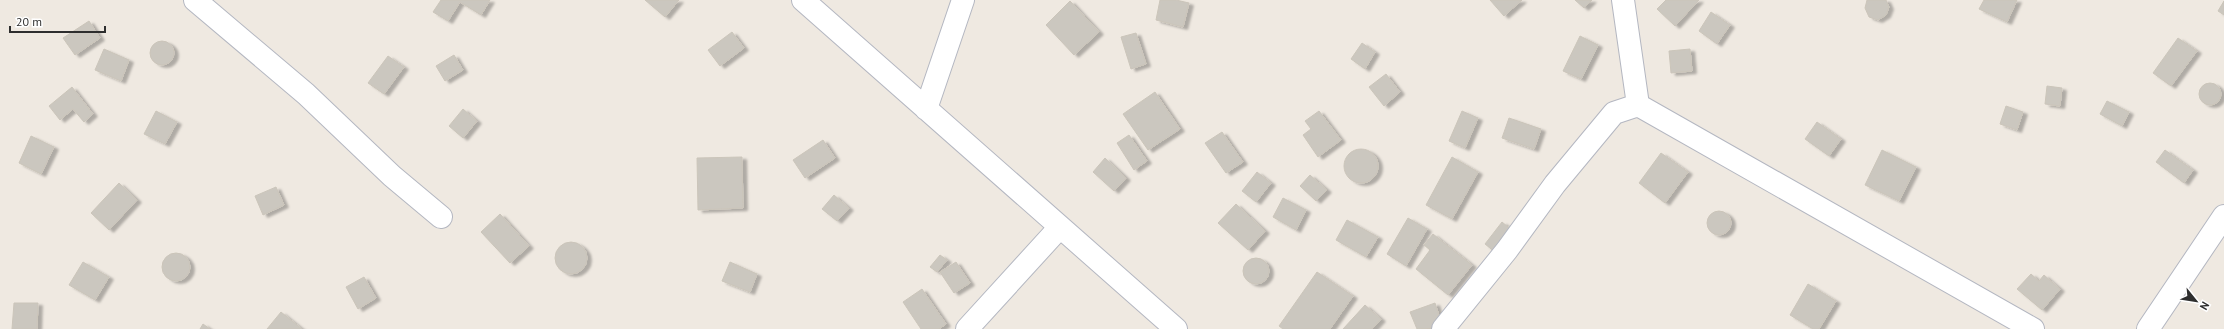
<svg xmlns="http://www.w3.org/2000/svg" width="2224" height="329" viewBox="0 0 2224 329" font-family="'PT Sans',sans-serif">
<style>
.building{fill:#cbc7bf;stroke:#cbc5ba;filter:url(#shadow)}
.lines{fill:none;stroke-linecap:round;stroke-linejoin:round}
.minor-casing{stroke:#b4b7c1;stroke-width:24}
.minor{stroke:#fff;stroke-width:22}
</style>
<defs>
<filter id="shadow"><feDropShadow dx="4.5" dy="2.5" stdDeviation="1" flood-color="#0004"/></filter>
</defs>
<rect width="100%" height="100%" fill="#efe9e1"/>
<path class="building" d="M441,0h49l-9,15 -21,-13 -12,19 -15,-9z
M645,0h34l-14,17z
M1160,0h16l13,3 -6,24 -27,-7z
M1490,0h32l-18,16z
M1575,0h17l-8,8z
M1666,0h33l-24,26 -18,-17z
M1867,0h19l3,7 -3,8 -8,5 -9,-3 -4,-9z
M1984,0h33l-10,22 -28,-13z
M1070,1l29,31 -25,23 -28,-30z
M2224,1v14l-6,-4z
M1711,12l19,13 -13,19 -18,-13z
M89,21l11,17 -25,17 -12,-17z
M732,32l12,16 -24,18 -12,-16z
M1136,33l10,31 -15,5 -10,-32z
M1580,36l18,9 -17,34 -18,-8z
M2178,38l19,13 -26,35 -18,-13z
M150 53a12 12 0 1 1 24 0a12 12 0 1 1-24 0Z
M1362,43l13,9 -10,17 -14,-10z
M104,49l25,11 -8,21 -26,-11z
M1690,49l2,22 -21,2 -2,-22z
M454,55l9,15 -18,11 -9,-15z
M388,56l16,11 -20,27 -16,-11z
M1386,74l14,18 -16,14 -15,-19z
M2199 94a11 11 0 1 1 22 0a11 11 0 1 1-22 0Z
M2047,86l15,2 -2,18 -15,-2z
M72,87l21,27 -9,8 -11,-13 -13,11 -11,-14z
M1155,92l25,37 -32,21 -25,-36z
M2107,101l22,11 -7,14 -22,-12z
M2006,106l17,6 -6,18 -17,-6z
M463,109l14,12 -14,17 -14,-12z
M156,111l21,11 -12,22 -21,-10z
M1319,111l22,29 -23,17 -15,-22 8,-6 -6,-8z
M1462,111l16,7 -13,30 -16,-7z
M1509,118l32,11 -7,20 -32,-11z
M1817,122l24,17 -12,17 -24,-17z
M1222,132l21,30 -17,11 -21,-30z
M1129,135l18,26 -13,9 -17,-27z
M31,136l23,11 -13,27 -22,-11z
M823,140l12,18 -30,20 -12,-18z
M1344 166a17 17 0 1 1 34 0a17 17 0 1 1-34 0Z
M1882,150l34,17 -17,34 -34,-16z
M2165,150l28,20 -9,13 -28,-21z
M1661,153l27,19 -23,31 -26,-20z
M742,157l1,51 -45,2 -1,-52z
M1452,157l26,15 -26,47 -26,-14z
M1105,158l21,20 -12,13 -21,-19z
M1257,172l14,11 -15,19 -14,-11z
M1310,175l17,15 -11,11 -16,-15z
M119,183l18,17 -28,30 -18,-17z
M276,187l8,18 -21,10 -8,-19z
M834,195l15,13 -12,13 -15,-12z
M1283,198l23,12 -10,20 -23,-13z
M1236,204l29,27 -17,19 -30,-27z
M1707 223a12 12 0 1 1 24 0a12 12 0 1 1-24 0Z
M500,214l29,32 -19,17 -29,-31z
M1408,218l19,11 -21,37 -19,-12z
M1347,220l31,17 -12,20 -30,-17z
M1502,222l11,9 -17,22 -11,-9z
M1433,234l39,31 -24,30 -32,-26 14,-19 -6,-5z
M555 258a16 16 0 1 1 32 0a16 16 0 1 1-32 0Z
M162 267a14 14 0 1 1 28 0a14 14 0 1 1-28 0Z
M940,255l7,5 -10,12 -7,-5z
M1243 271a13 13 0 1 1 26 0a13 13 0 1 1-26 0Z
M83,262l26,15 -14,23 -26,-15z
M730,262l27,12 -7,18 -28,-11z
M956,262l14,21 -16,10 -14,-21z
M1317,272l36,24 -23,33h-47l-4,-3z
M2031,274l8,7 5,-6 16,14 -18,21 -25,-21z
M364,277l12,21 -18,11 -12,-22z
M1808,284l28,17 -17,28h-6l-23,-14z
M922,289l24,35 -7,5h-18l-18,-27z
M14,303h24l-1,26h-25z
M1435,303l8,25 -26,1 -7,-17z
M1365,305l16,14 -9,10h-29z
M281,312l21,17h-35z
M203,324l7,5h-10z"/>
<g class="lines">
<defs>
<path id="minor" d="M195,0l111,94 86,82 49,41
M803,0l373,329
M1623,0l15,105 395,224
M926,109l37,-109
M967,329l93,-102
M1443,329l64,-79 48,-66 59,-71 24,-8
M2148,329l76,-113"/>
</defs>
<use href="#minor" class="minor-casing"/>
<use href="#minor" class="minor"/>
</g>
<g transform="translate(2196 301) rotate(120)" stroke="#ffffff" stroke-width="3" paint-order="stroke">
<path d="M0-3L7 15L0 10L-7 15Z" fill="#2e2e2e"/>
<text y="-6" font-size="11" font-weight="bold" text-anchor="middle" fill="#2e2e2e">N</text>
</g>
<path d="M10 26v6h95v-6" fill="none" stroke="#2e2e2e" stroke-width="2"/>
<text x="16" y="26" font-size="12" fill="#2e2e2e" stroke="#ffffff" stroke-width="3" paint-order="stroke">20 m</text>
</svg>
